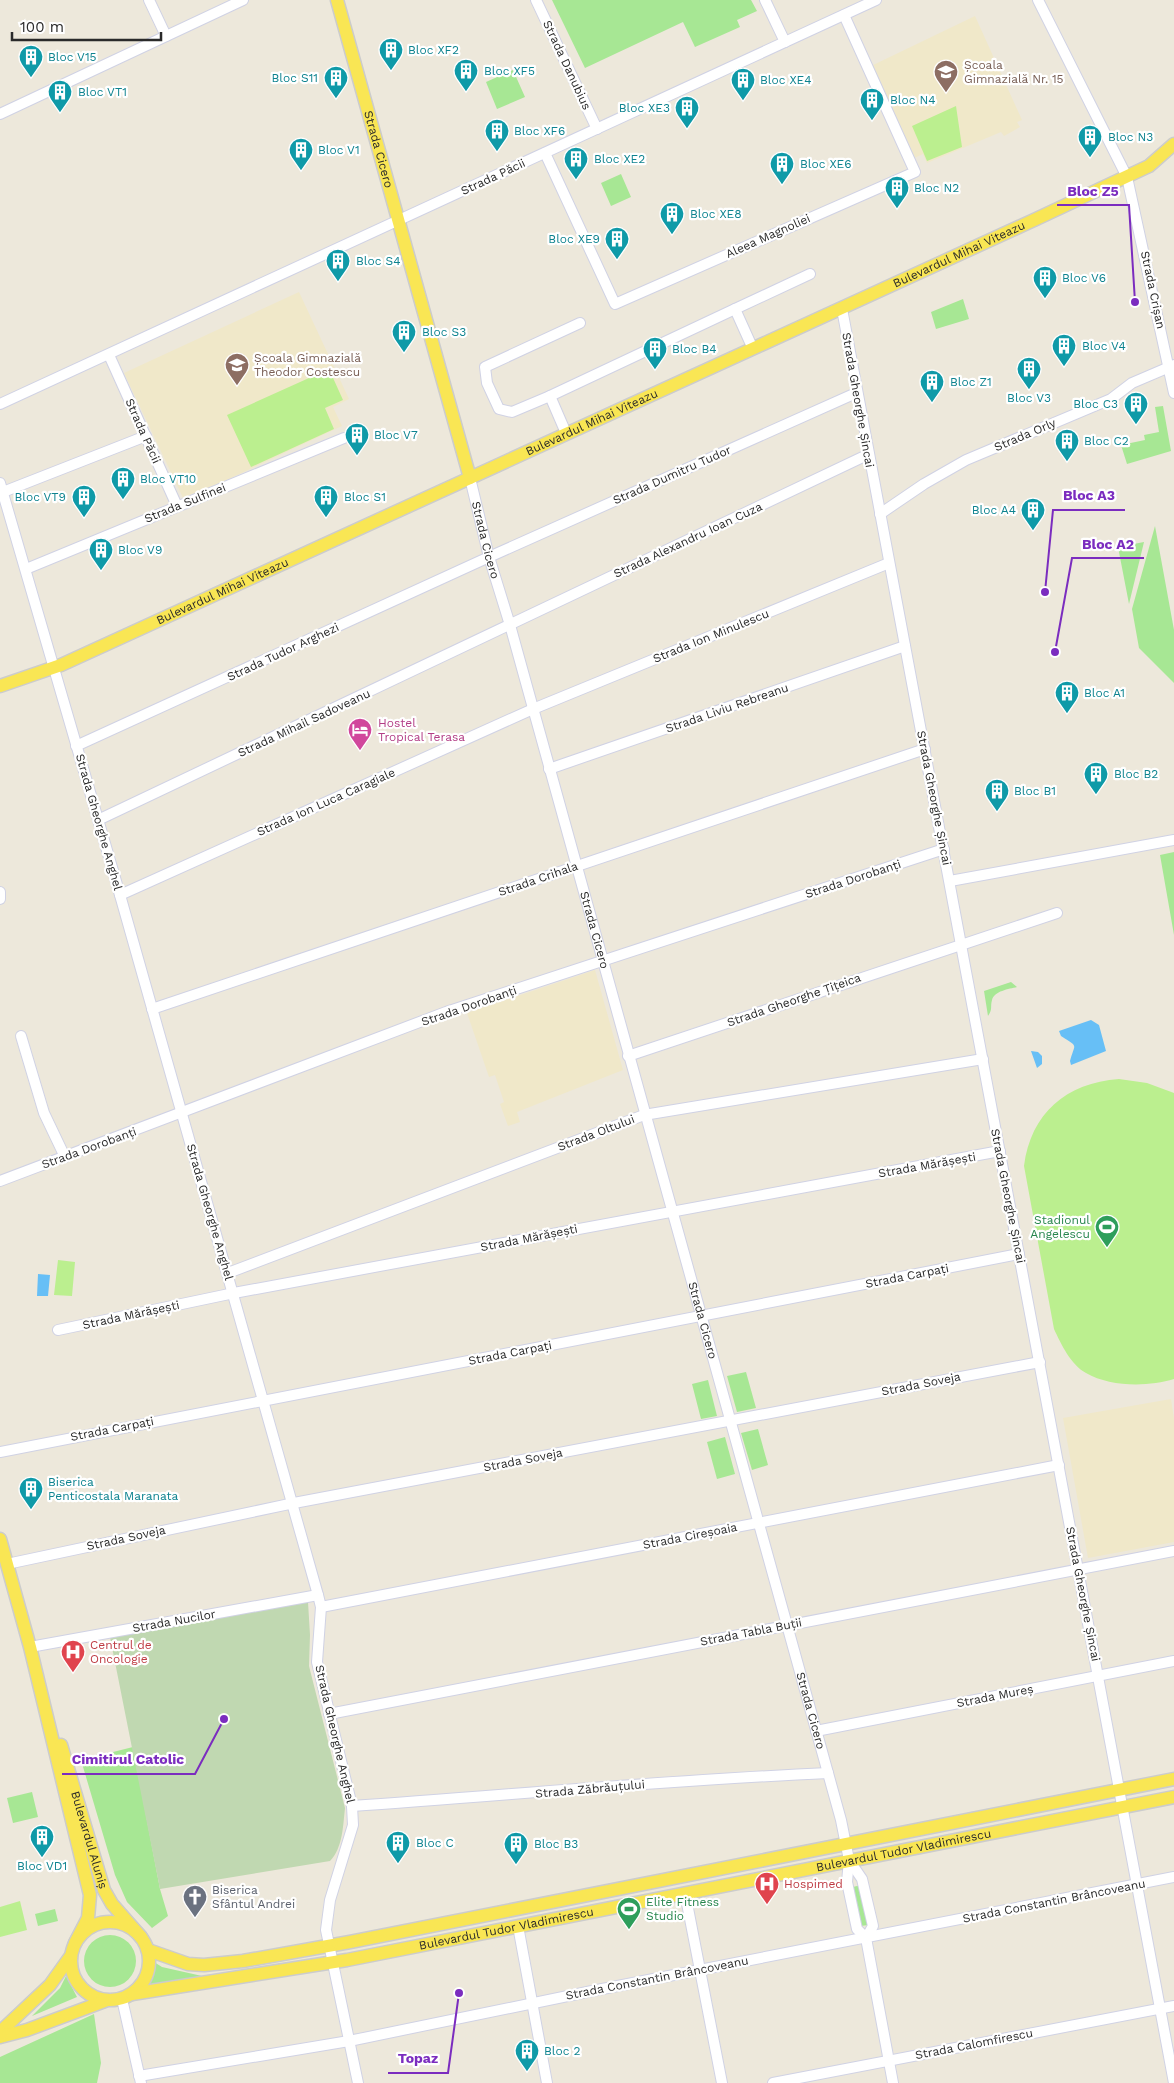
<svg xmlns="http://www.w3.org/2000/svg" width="1174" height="2083" viewBox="0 0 1174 2083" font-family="'Work Sans',sans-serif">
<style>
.education{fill:#f0e8c9}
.green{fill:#a7e794}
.cemetery{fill:#c0d8b1}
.pitch{fill:#bbef8f}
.water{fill:#67bff6}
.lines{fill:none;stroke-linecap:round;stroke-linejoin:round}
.minor-casing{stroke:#d0d2e4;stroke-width:12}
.major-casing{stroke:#ccc;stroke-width:15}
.minor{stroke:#fff;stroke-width:10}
.major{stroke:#f9e654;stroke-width:12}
.labels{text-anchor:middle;stroke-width:4.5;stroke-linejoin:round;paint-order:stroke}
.culture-label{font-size:12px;fill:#0d838f;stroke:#fff;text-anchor:start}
.street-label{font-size:12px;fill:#2a2a2a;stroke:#fff}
.education-label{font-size:12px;fill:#785e54;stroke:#fff;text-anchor:start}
.hotel-label{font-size:12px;fill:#b23c85;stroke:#fff;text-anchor:start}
.leisure-label{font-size:12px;fill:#27864d;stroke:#fff;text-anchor:end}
.health-label{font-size:12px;fill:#be3a42;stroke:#fff;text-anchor:start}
.worship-label{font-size:12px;fill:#5b616d;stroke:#fff;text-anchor:start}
.leader{fill:none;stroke:#7b2cbf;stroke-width:2}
.callout-dot{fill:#7b2cbf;stroke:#fff;stroke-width:2}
.callout-label{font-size:14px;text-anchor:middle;font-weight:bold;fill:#7b2cbf;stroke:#fff;stroke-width:4.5;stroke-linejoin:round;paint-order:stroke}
</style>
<rect width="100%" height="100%" fill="#ede8db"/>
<path class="education" d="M975,16l47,104 -5,2 3,5 -16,9 -3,-4 -74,31 -4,-9 -11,5 -43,-92z
M299,292l50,107 -16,8 9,19 -158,74 -60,-127z
M595,970l28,100 -106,42 3,10 -12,4 -8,-22 4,-2 -9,-27 -6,2 -22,-64z
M1171,1399l3,20v123l-86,16 -25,-140z"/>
<path class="green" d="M552,0h199l6,11 -20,9 3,7 -45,20 -12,-25 -98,46z
M513,70l12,27 -28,12 -11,-27z
M621,174l10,23 -20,9 -10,-23z
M963,299l6,20 -33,10 -5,-17z
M1163,406l8,45 -44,13 -6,-19 24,-5 -1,-5 15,-3 -4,-25z
M1155,526l19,104v53l-35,-35 -7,-39z
M1144,542l-15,62 -11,-57z
M1174,852v83l-14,-80z
M1011,982l6,5c-8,2 -23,4 -25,13 -2,7 1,9 -4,16l-4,-25z
M746,1372l10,36 -19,4 -10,-36z
M708,1380l9,36 -16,3 -9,-35z
M758,1429l10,36 -16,5 -11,-37z
M725,1437l10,37 -18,5 -10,-37z
M133,1747l27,142 8,27 -16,12 -25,-26 -12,-27 -34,-115z
M32,1792l6,25 -25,6 -6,-25z
M861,1885l8,40 -9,1 -7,-39z
M55,1909l3,12 -20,5 -3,-12z
M84 1961a26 26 0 1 1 52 0a26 26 0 1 1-52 0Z
M154,1962l8,5 40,9 -53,9 6,-14z
M66,1976l11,21 -45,19 28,-28z
M94,2014l7,49 -4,20h-97v-26z"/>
<path class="cemetery" d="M308,1602l2,33 -1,31 36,142c-2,17 -2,40 -15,53l-170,28 -50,-252z"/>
<path class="pitch" d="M956,106l6,41 -35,14 -15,-35z
M329,369l14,31 -18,8 9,21 -83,38 -24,-52z
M1119,1079l28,4 27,10v286c-26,8 -64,8 -88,-6 -15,-8 -25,-29 -32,-44l-30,-163c7,-53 42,-83 95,-87z
M58,1260l17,2 -3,34 -18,-1z
M20,1901l7,29 -27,7v-30z"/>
<path class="water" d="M1091,1020l8,5 7,26 -35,14 -1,-4c5,-19 9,-13 -9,-25l-2,-5z
M1031,1051l7,1 4,4v8l-5,4z
M38,1274l12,1 -2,21h-11z"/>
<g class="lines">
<defs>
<g id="minor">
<path d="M149,0l17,36"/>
<path d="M536,0l61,129"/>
<path d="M765,0l20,42"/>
<path d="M1038,0l89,177 47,216"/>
<path d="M0,114l243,-114"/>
<path d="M545,153l70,151 300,-132 -71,-157"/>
<path d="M842,309l332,1774"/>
<path d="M753,349l-18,-40 75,-35"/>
<path d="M109,355l68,151"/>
<path d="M550,396l-38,16 -13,-3 -12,-26 -2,-16 95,-44"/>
<path d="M0,404l876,-404"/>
<path d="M566,433l-16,-37 185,-87"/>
<path id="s1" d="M470,478l19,79 21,68 331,1195 8,40 -2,22 10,47 9,9 27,145"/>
<path d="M0,483l120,412 198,700 3,12 -4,55 35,144 1,19 -23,75 -4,30 32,153"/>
<path d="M3,492l143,-56"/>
<path d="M880,514l44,-30 42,-24 145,-61 21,-16 42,-18"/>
<path d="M26,569l318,-131"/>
<path d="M76,746l413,-189 367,-164"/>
<path d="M549,769l356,-123"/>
<path d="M98,820l769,-365"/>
<path d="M950,881l224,-41"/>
<path d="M0,892v7"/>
<path d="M120,895l413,-186 356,-146"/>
<path d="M152,1009l773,-260"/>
<path d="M21,1036l23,77 21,44"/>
<path d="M628,1056l429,-143"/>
<path d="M0,1181l446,-169 498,-163"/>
<path d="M228,1273l416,-158 339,-56"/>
<path d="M58,1330l176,-37 766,-142"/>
<path d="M0,1452l1019,-198"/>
<path d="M7,1564l287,-61 746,-141"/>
<path d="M321,1607l738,-142"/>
<path d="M30,1647l288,-52"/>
<path d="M329,1714l845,-163"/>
<path d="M816,1731l358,-70"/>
<path d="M352,1806c158,-11 317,-26 476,-33"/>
<path d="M849,1860l13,19 11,47 -7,12"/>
<path d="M685,1893l37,190"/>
<path d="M518,1926l29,157"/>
<path d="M122,1999l19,84"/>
<path d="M139,2076l210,-35 243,-50 582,-114"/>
<path d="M773,2083l401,-77"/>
</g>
<g id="major">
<path id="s2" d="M337,0l133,478"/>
<path id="s3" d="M0,686l61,-21 973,-445 115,-54 25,-22"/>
<path d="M0,1539l30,108 60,248 -2,23 -13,25"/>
<path id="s4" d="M61,1745l43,145 8,14 29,33"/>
<circle cx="110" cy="1961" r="39"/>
<path d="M148,1950l40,14 16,1 39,-4 107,-19 824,-163"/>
<path id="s5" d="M132,1994l215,-34 827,-163"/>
<path d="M0,2032l50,-47 20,-28"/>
<path d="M0,2037l27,-7 78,-29"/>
</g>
</defs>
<use href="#minor" class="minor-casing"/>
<use href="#major" class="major-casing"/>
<use href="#minor" class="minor"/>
<use href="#major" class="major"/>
</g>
<defs>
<symbol id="building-pin" viewBox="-11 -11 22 30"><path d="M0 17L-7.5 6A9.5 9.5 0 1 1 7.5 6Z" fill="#0f9aa8" stroke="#fff"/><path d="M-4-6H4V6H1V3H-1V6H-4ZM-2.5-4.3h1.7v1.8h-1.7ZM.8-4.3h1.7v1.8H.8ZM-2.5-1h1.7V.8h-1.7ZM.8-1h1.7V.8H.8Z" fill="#fff"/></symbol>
<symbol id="school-pin" viewBox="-11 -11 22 30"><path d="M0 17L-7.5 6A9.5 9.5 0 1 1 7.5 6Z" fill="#8d6e63" stroke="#fff"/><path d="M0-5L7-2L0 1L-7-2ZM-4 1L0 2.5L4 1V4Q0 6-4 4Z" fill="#fff"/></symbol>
<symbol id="hotel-pin" viewBox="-11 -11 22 30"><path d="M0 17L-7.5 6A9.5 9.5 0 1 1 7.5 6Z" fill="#d1479c" stroke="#fff"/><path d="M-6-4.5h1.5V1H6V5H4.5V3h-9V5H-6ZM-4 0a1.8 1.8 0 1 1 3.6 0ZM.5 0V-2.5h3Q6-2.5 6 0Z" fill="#fff"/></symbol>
<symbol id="stadium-pin" viewBox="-11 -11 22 30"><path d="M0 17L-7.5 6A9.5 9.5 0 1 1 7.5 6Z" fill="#2e9e5b" stroke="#fff"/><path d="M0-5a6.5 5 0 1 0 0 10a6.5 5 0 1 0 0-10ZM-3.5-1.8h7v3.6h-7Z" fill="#fff"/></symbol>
<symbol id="hospital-pin" viewBox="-11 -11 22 30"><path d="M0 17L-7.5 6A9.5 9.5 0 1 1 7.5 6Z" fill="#e0444e" stroke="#fff"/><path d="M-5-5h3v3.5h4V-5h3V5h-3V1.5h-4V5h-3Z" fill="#fff"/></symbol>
<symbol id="church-pin" viewBox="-11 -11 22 30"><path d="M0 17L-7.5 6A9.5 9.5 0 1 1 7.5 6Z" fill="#6b7280" stroke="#fff"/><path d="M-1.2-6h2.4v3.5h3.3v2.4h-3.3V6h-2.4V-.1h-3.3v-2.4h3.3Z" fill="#fff"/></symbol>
</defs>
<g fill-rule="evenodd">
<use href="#building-pin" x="377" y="36" width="28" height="38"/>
<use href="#building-pin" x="17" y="43" width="28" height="38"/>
<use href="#building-pin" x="452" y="57" width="28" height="38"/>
<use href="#school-pin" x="932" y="58" width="28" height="38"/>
<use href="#building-pin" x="322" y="64" width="28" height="38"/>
<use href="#building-pin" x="729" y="66" width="28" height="38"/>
<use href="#building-pin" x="46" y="78" width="28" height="38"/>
<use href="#building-pin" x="858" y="86" width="28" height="38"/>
<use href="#building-pin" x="673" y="94" width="28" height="38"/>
<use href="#building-pin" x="483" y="117" width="28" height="38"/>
<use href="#building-pin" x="1076" y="123" width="28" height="38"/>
<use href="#building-pin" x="287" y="136" width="28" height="38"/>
<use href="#building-pin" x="562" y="145" width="28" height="38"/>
<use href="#building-pin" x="768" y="150" width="28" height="38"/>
<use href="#building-pin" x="883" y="174" width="28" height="38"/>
<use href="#building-pin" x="658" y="200" width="28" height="38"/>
<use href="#building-pin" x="603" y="225" width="28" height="38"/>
<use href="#building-pin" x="324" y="247" width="28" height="38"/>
<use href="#building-pin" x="1031" y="264" width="28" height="38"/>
<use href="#building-pin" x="390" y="318" width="28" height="38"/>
<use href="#building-pin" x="1050" y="332" width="28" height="38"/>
<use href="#building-pin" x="641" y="335" width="28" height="38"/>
<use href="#school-pin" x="223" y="351" width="28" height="38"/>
<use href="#building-pin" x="1015" y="355" width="28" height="38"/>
<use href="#building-pin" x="918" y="368" width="28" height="38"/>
<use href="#building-pin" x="1122" y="390" width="28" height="38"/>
<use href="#building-pin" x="343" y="421" width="28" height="38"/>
<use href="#building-pin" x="1053" y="427" width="28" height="38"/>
<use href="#building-pin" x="109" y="465" width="28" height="38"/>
<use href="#building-pin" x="70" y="483" width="28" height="38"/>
<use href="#building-pin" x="312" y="483" width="28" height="38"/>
<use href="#building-pin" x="1019" y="496" width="28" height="38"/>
<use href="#building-pin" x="87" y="536" width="28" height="38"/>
<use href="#building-pin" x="1053" y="679" width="28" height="38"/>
<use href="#hotel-pin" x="346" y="716" width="28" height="38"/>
<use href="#building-pin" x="1082" y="760" width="28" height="38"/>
<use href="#building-pin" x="983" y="777" width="28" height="38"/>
<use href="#stadium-pin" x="1093" y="1213" width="28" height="38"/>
<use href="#building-pin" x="17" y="1475" width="28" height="38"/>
<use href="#hospital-pin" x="59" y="1638" width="28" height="38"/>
<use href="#building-pin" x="28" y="1823" width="28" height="38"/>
<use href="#building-pin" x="384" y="1829" width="28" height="38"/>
<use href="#building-pin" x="502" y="1830" width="28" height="38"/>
<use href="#hospital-pin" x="753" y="1870" width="28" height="38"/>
<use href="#church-pin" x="181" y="1883" width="28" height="38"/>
<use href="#stadium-pin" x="615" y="1895" width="28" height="38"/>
<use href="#building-pin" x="513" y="2037" width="28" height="38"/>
</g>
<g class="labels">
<g class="culture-label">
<text x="408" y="54">Bloc XF2</text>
<text x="48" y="61">Bloc V15</text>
<text x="484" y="75">Bloc XF5</text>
<text x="318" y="82" text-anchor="end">Bloc S11</text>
<text x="760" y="84">Bloc XE4</text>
<text x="78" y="96">Bloc VT1</text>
<text x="890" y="104">Bloc N4</text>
<text x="670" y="112" text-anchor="end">Bloc XE3</text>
<text x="514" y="135">Bloc XF6</text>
<text x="1108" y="141">Bloc N3</text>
<text x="318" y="154">Bloc V1</text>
<text x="594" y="163">Bloc XE2</text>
<text x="800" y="168">Bloc XE6</text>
<text x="914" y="192">Bloc N2</text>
<text x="690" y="218">Bloc XE8</text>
<text x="600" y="243" text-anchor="end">Bloc XE9</text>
<text x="356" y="265">Bloc S4</text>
<text x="1062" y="282">Bloc V6</text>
<text x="422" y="336">Bloc S3</text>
<text x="1082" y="350">Bloc V4</text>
<text x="672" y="353">Bloc B4</text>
<text x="950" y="386">Bloc Z1</text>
<text x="1029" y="402" text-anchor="middle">Bloc V3</text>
<text x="1118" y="408" text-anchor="end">Bloc C3</text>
<text x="374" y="439">Bloc V7</text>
<text x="1084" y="445">Bloc C2</text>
<text x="140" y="483">Bloc VT10</text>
<text x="66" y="501" text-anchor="end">Bloc VT9</text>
<text x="344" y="501">Bloc S1</text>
<text x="1016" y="514" text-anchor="end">Bloc A4</text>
<text x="118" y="554">Bloc V9</text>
<text x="1084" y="697">Bloc A1</text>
<text x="1114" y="778">Bloc B2</text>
<text x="1014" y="795">Bloc B1</text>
<text x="48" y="1486">Biserica<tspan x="48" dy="14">Penticostala Maranata</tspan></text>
<text x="416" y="1847">Bloc C</text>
<text x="534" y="1848">Bloc B3</text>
<text x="42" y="1870" text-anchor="middle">Bloc VD1</text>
<text x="544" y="2055">Bloc 2</text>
</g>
<g class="street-label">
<text transform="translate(567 65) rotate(65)" y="4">Strada Danubius</text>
<text dy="4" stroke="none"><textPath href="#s2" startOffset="155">Strada Cicero</textPath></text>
<text transform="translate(493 177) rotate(-25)" y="4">Strada Păcii</text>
<text transform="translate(768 236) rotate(-24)" y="4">Aleea Magnoliei</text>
<text dy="4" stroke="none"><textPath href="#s3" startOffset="1052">Bulevardul Mihai Viteazu</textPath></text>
<text transform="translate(1153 290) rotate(78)" y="4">Strada Crișan</text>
<text transform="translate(858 400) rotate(80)" y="4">Strada Gheorghe Șincai</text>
<text dy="4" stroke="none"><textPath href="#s3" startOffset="648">Bulevardul Mihai Viteazu</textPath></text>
<text transform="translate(143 431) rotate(66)" y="4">Strada Păcii</text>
<text transform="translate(1025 435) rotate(-23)" y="4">Strada Orly</text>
<text transform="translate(672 475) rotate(-24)" y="4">Strada Dumitru Tudor</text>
<text transform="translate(185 503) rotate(-22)" y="4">Strada Sulfinei</text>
<text dy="4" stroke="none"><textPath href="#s1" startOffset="64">Strada Cicero</textPath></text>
<text transform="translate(688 540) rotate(-25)" y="4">Strada Alexandru Ioan Cuza</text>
<text dy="4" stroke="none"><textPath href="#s3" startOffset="242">Bulevardul Mihai Viteazu</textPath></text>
<text transform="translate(711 636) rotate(-22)" y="4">Strada Ion Minulescu</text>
<text transform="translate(283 652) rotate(-25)" y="4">Strada Tudor Arghezi</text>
<text transform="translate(727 708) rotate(-19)" y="4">Strada Liviu Rebreanu</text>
<text transform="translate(304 723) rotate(-25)" y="4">Strada Mihail Sadoveanu</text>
<text transform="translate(934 798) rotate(79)" y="4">Strada Gheorghe Șincai</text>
<text transform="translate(326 802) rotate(-24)" y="4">Strada Ion Luca Caragiale</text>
<text transform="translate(99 822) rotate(74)" y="4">Strada Gheorghe Anghel</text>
<text transform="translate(538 879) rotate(-19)" y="4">Strada Crihala</text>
<text transform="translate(853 879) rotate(-18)" y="4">Strada Dorobanți</text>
<text dy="4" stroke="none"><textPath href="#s1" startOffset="469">Strada Cicero</textPath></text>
<text transform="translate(794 1000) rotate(-19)" y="4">Strada Gheorghe Țițeica</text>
<text transform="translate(469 1006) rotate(-19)" y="4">Strada Dorobanți</text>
<text transform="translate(596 1133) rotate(-21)" y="4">Strada Oltului</text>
<text transform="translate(89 1148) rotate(-20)" y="4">Strada Dorobanți</text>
<text transform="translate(927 1165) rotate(-10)" y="4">Strada Mărășești</text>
<text transform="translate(1008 1196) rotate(79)" y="4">Strada Gheorghe Șincai</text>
<text transform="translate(210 1212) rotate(74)" y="4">Strada Gheorghe Anghel</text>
<text transform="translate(529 1238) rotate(-11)" y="4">Strada Mărășești</text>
<text transform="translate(907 1276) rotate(-11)" y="4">Strada Carpați</text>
<text transform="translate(131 1315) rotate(-12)" y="4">Strada Mărășești</text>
<text dy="4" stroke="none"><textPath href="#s1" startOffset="874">Strada Cicero</textPath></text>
<text transform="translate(510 1353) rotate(-11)" y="4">Strada Carpați</text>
<text transform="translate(921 1384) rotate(-11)" y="4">Strada Soveja</text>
<text transform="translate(112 1429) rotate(-11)" y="4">Strada Carpați</text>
<text transform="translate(523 1460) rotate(-11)" y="4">Strada Soveja</text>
<text transform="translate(690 1536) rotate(-11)" y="4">Strada Cireșoaia</text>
<text transform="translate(126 1538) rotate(-12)" y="4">Strada Soveja</text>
<text transform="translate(1083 1594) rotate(79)" y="4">Strada Gheorghe Șincai</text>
<text transform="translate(174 1621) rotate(-10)" y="4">Strada Nucilor</text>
<text transform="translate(751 1632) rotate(-11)" y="4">Strada Tabla Buții</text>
<text transform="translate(995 1696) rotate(-11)" y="4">Strada Mureș</text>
<text dy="4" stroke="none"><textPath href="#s1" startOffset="1279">Strada Cicero</textPath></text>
<text transform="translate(335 1734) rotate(77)" y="4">Strada Gheorghe Anghel</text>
<text transform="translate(590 1789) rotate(-5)" y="4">Strada Zăbrăuțului</text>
<text dy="4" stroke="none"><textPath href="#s4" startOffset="99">Bulevardul Aluniș</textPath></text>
<text dy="4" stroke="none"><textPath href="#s5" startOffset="785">Bulevardul Tudor Vladimirescu</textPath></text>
<text transform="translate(1054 1901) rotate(-11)" y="4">Strada Constantin Brâncoveanu</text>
<text dy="4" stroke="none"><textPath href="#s5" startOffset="380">Bulevardul Tudor Vladimirescu</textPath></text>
<text transform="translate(657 1978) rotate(-11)" y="4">Strada Constantin Brâncoveanu</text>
<text transform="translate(974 2044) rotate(-11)" y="4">Strada Calomfirescu</text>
</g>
<g class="education-label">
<text x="964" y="69">Școala<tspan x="964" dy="14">Gimnazială Nr. 15</tspan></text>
<text x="254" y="362">Școala Gimnazială<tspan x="254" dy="14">Theodor Costescu</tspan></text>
</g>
<g class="hotel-label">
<text x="378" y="727">Hostel<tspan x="378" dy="14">Tropical Terasa</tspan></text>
</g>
<g class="leisure-label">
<text x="1090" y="1224">Stadionul<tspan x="1090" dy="14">Angelescu</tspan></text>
<text x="646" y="1906" text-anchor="start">Elite Fitness<tspan x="646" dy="14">Studio</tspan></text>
</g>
<g class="health-label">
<text x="90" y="1649">Centrul de<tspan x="90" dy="14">Oncologie</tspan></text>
<text x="784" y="1888">Hospimed</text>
</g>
<g class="worship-label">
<text x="212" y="1894">Biserica<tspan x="212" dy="14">Sfântul Andrei</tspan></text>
</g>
</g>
<path class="leader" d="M1135 302L1129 205H1057M1045 592L1053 510H1125M1055 652L1072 558H1144M224 1719L195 1774H62M459 1993L448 2073H388"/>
<g class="callout-dot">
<circle cx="1135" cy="302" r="5"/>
<circle cx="1045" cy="592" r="5"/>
<circle cx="1055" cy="652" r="5"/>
<circle cx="224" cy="1719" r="5"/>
<circle cx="459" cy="1993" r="5"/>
</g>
<g class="callout-label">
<text x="1093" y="196">Bloc Z5</text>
<text x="1089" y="500">Bloc A3</text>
<text x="1108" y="549">Bloc A2</text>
<text x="128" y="1764">Cimitirul Catolic</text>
<text x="418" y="2063">Topaz</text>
</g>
<path d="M12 32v8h149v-8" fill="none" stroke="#2a2a2a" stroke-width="2.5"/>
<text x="20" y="32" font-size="15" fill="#2a2a2a" stroke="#ffffff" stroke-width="4" paint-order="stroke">100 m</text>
</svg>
